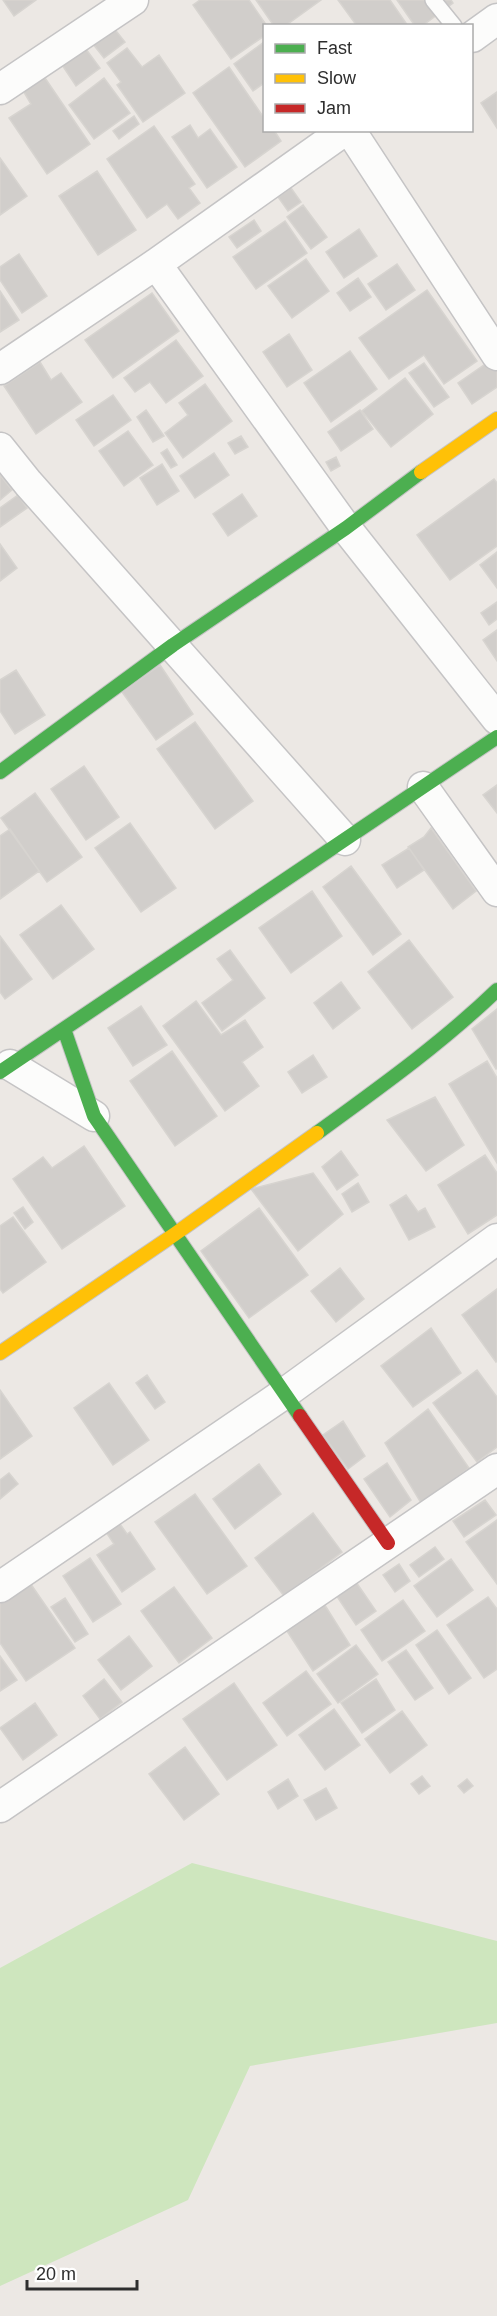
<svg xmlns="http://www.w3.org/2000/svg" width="497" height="2316" viewBox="0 0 497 2316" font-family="Arial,sans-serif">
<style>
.green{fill:#cee6be}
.building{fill:#d1cecb;stroke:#d7d4d0;stroke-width:1.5}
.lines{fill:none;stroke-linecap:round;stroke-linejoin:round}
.lane-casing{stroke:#c5c4c5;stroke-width:18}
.street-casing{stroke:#c5c4c5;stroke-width:33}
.fast-casing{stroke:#c5c4c5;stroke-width:16}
.slow-casing{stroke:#c5c4c5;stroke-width:16}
.jam-casing{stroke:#c5c4c5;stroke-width:16}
.lane{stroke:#fcfcfb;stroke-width:15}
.street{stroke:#fcfcfb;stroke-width:30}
.fast{stroke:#4caf50;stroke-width:14}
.slow{stroke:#ffc107;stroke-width:14}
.jam{stroke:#c62828;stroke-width:14}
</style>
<rect width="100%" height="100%" fill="#ece8e4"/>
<path class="green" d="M192,1863l305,78v82l-247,43 -62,134 -188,86v-318z"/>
<path class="building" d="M3,0h33l-22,16z
M200,0h49l18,26h-3v10l-33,23 -38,-54z
M256,0h65l-36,26h-11z
M338,0h52l18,26h-51z
M397,0h54l2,3 -31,23h-7z
M109,22l16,20 -21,16 -15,-19z
M264,42v41l-11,8 -19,-27z
M83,45l17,23 -24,18 -16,-24z
M127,48l15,19 17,-12 26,38 -42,29 -26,-37 4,-3 -14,-19z
M229,67l35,51v12h10l7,11 -36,26 -52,-74z
M43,75l47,69 -43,30 -38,-56 22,-14 -9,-15z
M104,78l26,35 -36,26 -25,-34z
M497,92v36l-16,-25z
M134,116l5,8 -20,15 -6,-8z
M190,125l8,13 12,-9 27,38 -30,21 -35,-51z
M154,126l41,58 -6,4 11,15 -22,16 -11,-15 -20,14 -40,-59z
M0,158l27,38 -27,19z
M97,171l39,59 -38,25 -39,-59z
M291,188l10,14 -13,9 -10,-14z
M303,205l24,32 -16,12 -24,-32z
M254,220l7,11 -24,17 -8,-11z
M285,221l22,32 -51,36 -23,-32z
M359,229l18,27 -33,22 -18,-26z
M19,254l28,42 -25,17 -22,-33v-13z
M306,259l23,32 -37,27 -24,-32z
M397,264l18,26 -29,20 -18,-26z
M358,278l13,19 -21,14 -13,-18z
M427,290l50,71 -33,23 -20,-29 -35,24 -30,-41z
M0,291l19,29 -19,12z
M152,293l27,38 -66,47 -28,-38z
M289,334l23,36 -25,17 -24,-35z
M176,340l27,36 -37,27 -16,-21 -15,10 -11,-14z
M350,351l27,38 -46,33 -27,-39z
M494,358l3,5v24l-25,17 -14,-21z
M40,362l11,18 10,-7 21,29 -46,32 -32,-48z
M424,363l25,34 -15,10 -25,-34z
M405,378l28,36 -42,33 -29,-36z
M205,384l27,37 -49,37 -18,-25 23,-18 -9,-12z
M113,395l18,25 -37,26 -18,-26z
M146,410l18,26 -11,6 -16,-25z
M360,410l13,19 -32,22 -13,-19z
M128,431l25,34 -29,21 -25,-35z
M241,436l7,11 -13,7 -7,-11z
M167,449l10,16 -6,3 -10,-15z
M214,453l15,22 -34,23 -15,-22z
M336,457l4,9 -9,5 -5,-9z
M162,464l17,27 -22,14 -17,-27z
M0,475l12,15 -12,10z
M494,479l3,4v63l-47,34 -33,-45z
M242,494l15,22 -29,20 -15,-22z
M18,495l9,13 -27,19v-19z
M0,544l17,24 -17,13z
M497,552v36l-17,-23z
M497,602v17l-8,6 -8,-12z
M497,630v31l-14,-21z
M160,665l33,49 -37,26 -34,-48z
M16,670l29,45 -30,19 -15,-23v-31z
M195,722l58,79 -38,28 -58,-80z
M84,766l35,51 -33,23 -35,-51z
M497,785v28l-14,-18z
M35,793l47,64 -35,25 -46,-64z
M130,823l46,65 -35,24 -46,-64z
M431,828l45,63 -23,18 -45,-62 16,-10z
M10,829l29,42 -39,28v-63z
M409,848l15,22 -27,18 -15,-23z
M351,866l50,68 -28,21 -50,-68z
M312,891l30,45 -51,37 -32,-45z
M61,905l33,44 -41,30 -33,-44z
M0,936l32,43 -27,20 -5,-7z
M409,940l44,57 -41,32 -44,-57z
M230,950l35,48 -43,33 -20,-28 31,-23 -16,-21z
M341,982l19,26 -27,21 -19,-26z
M196,1001l25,34 24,-15 18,27 -21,15 17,24 -34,25 -62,-85z
M141,1006l26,39 -34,21 -25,-38z
M497,1009v59l-1,1 -24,-40z
M172,1051l45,65 -42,30 -45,-65z
M313,1055l14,22 -25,16 -14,-21z
M487,1061l10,17v85l-48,-79z
M435,1097l29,48 -38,26 -39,-51z
M84,1146l41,60 -63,43 -49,-70 30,-22 9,11z
M341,1151l17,24 -21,15 -15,-23z
M485,1155l12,18v42l-29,19 -30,-49z
M313,1173l30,41 -45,37 -47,-62z
M358,1183l11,19 -17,10 -10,-18z
M406,1195l12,17 7,-4 10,19 -26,13 -19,-35z
M23,1207l10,15 -8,7 -11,-16z
M259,1208l49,67 -59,43 -48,-67z
M13,1217l33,45 -43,31 -3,-4v-63z
M340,1268l24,31 -28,23 -25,-31z
M497,1289v72l-1,1 -34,-47z
M431,1328l30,45 -48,34 -32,-41z
M477,1370l20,27v50l-20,15 -44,-59z
M147,1375l18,27 -10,7 -19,-26z
M109,1383l40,57 -36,25 -39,-57z
M0,1390l32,46 -32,23z
M428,1409l41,59 -48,35 -36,-60z
M343,1421l22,35 -17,13 -25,-34z
M387,1463l24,37 -21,17 -26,-38z
M259,1464l22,30 -46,35 -22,-30z
M9,1473l9,11 -18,15v-19z
M195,1494l52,72 -40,28 -52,-72z
M485,1500l11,15 -32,22 -11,-16z
M313,1513l29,39 -58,44 -29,-38z
M113,1514l14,20 3,-2 25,37 -33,23 -25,-37 17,-11 -14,-21z
M497,1520v64l-31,-42z
M435,1547l9,12 -25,18 -9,-12z
M90,1558l31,46 -28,18 -30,-46z
M451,1559l22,31 -36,27 -23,-31z
M399,1564l11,17 -15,11 -12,-17z
M28,1580l47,68 -49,33 -26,-38v-43z
M356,1582l20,29 -20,14 -20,-30z
M174,1587l38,51 -33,25 -38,-52z
M488,1597l9,12v60l-13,9 -37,-53z
M65,1598l23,36 -13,8 -24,-35z
M321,1599l29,46 -37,26 -30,-46z
M403,1600l22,31 -43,30 -21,-31z
M437,1630l34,48 -22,16 -33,-49z
M129,1636l23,30 -31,24 -23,-30z
M356,1645l22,29 -40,29 -21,-29z
M406,1650l27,38 -18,12 -27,-38z
M0,1656l17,24 -17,11z
M306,1671l25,33 -44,32 -24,-33z
M104,1679l18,23 -22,17 -17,-23z
M376,1679l19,31 -33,23 -21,-30z
M234,1683l43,62 -50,35 -44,-61z
M35,1703l22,32 -34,25 -23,-32z
M334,1709l26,36 -35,25 -26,-35z
M402,1711l25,34 -37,28 -25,-34z
M185,1747l34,47 -35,26 -35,-46z
M422,1776l8,10 -11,8 -8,-10z
M288,1779l10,17 -20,13 -10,-17z
M467,1779l6,7 -9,7 -6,-7z
M326,1788l11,20 -21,12 -12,-20z"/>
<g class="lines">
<defs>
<path id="lane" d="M433,0l21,26"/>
<path id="street" d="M472,37l25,-18
M0,89l133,-89
M350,130l147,225
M156,264l190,264 151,191
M0,369l156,-105 189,-134
M0,448l28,35 317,357
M423,787l74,104
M10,1065l84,51
M0,1587l285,-194 212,-154
M0,1807l497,-338"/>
<path id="fast" d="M0,772l173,-127 173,-117 75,-56
M64,1029l30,87 206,300
M0,1072l497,-335
M317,1133c62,-45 125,-90 180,-143"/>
<path id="slow" d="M421,472l76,-53
M0,1353l175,-119 142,-101"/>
<path id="jam" d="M300,1416l88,127"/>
</defs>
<use href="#lane" class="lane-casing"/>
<use href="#street" class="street-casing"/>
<use href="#fast" class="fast-casing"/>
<use href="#slow" class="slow-casing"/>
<use href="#jam" class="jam-casing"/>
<use href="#lane" class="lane"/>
<use href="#street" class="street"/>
<use href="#fast" class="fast"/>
<use href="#slow" class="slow"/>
<use href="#jam" class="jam"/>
</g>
<rect x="263" y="24" width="210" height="108" fill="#ffffff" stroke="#ababab" stroke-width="1.5"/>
<rect x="275" y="44" width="30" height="9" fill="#4caf50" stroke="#ababab" stroke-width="1.5"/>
<text x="317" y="54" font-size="18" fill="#2e2e2e">Fast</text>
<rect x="275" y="74" width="30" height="9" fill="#ffc107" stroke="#ababab" stroke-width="1.5"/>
<text x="317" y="84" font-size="18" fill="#2e2e2e">Slow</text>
<rect x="275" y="104" width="30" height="9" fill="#c62828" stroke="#ababab" stroke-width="1.5"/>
<text x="317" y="114" font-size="18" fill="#2e2e2e">Jam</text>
<path d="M27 2280v9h110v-9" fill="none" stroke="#2e2e2e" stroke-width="3"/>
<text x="36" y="2280" font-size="18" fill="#2e2e2e" stroke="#ffffff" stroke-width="4.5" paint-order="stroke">20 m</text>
</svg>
